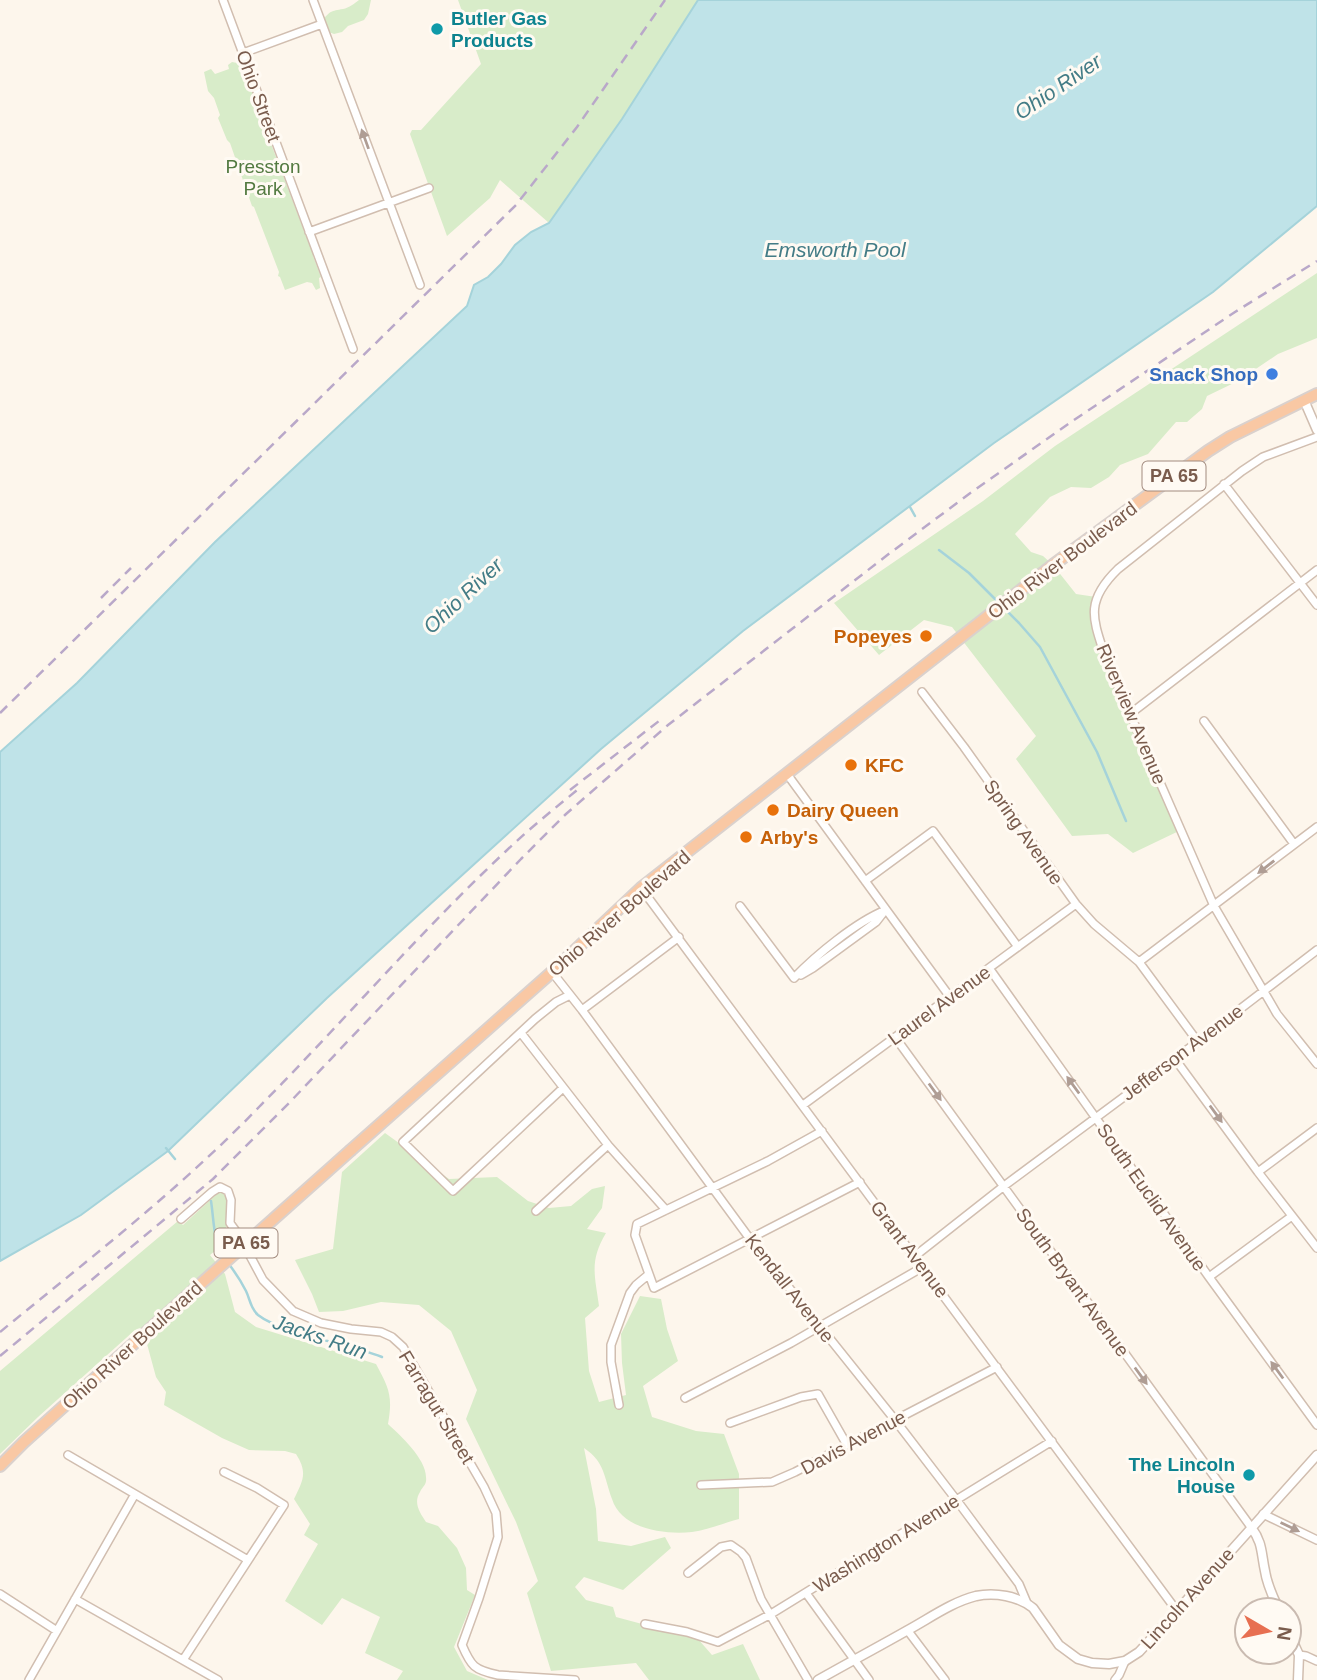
<svg xmlns="http://www.w3.org/2000/svg" width="1317" height="1680" viewBox="0 0 1317 1680" font-family="Helvetica,sans-serif">
<style>
.green{fill:#d8ecc9}
.water{fill:#bfe3e8;stroke:#a5d3da;stroke-width:2}
.lines{fill:none;stroke-linecap:round;stroke-linejoin:round}
.stream{stroke:#a5d3da;stroke-width:2.5}
.minor-casing{stroke:#d1beb0;stroke-width:10}
.tertiary-casing{stroke:#d1beb0;stroke-width:11}
.trunk-casing{stroke:#dad1cd;stroke-width:14}
.minor{stroke:#fff;stroke-width:7}
.tertiary{stroke:#fff;stroke-width:8}
.trunk{stroke:#f9c8a4;stroke-width:10}
.rail{stroke:#b9a8c9;stroke-width:2.5;stroke-dasharray:10 7;stroke-linecap:butt}
.trunk-bridge-casing{stroke:#dad1cd;stroke-width:14;stroke-linecap:butt}
.trunk-bridge{stroke:#f9c8a4;stroke-width:10}
.oneway{fill:#af9d94}
.culture-dot{fill:#0f9aa8;stroke:#fffaf3;stroke-width:2.5}
.shop-dot{fill:#3f7fe0;stroke:#fffaf3;stroke-width:2.5}
.food-dot{fill:#e8710a;stroke:#fffaf3;stroke-width:2.5}
.labels{text-anchor:middle;stroke-width:6;stroke-linejoin:round;paint-order:stroke}
.shield{fill:#fffaf3;stroke:#a28b7f;stroke-width:2}
.shield-label{font-size:18px;font-weight:bold;fill:#7a5c4d}
.culture-label{font-size:19px;font-weight:bold;fill:#0d838f;stroke:#fffaf3;text-anchor:start}
.street-label{font-size:19px;fill:#7a5c4d;stroke:#fffaf3}
.park-label{font-size:19px;fill:#537a41;stroke:#fffaf3}
.shop-label{font-size:19px;font-weight:bold;fill:#366cbe;stroke:#fffaf3;text-anchor:end}
.food-label{font-size:19px;font-weight:bold;fill:#c56008;stroke:#fffaf3;text-anchor:start}
.water-label{font-size:21px;font-style:italic;fill:#437c86;stroke:#fffaf3}
</style>
<rect width="100%" height="100%" fill="#fdf6ec"/>
<path class="green" d="M359,0h12l-3,14 -4,6 -16,6 -6,6 -8,2 -8,-3 -4,-10c8,-10 9,-10 21,-12 6,-1 12,-6 16,-9z
M458,0h240l-76,119 -73,104 -49,-43 -10,18 -43,38 -37,-102 2,-4h9l60,-66z
M232,62l10,2 1,5 6,1 8,22 -3,7 55,145 3,2 3,7 -2,3 8,21 -2,1 1,10 -4,2 -4,-7 -5,-1 -22,8 -5,-13 -2,-1 1,-4 -25,-65 -2,-1 -22,-63 -3,-3 -9,-22 2,-3 -6,-17 -6,-7 -4,-19 7,-3 4,5 14,-5 -1,-4z
M1317,273v65l-39,16 -40,27 -31,15 -5,13 -15,13h-11l-28,32 -28,11 -11,12 -18,11 -20,-1 -21,10 -35,37 16,18 12,4 10,9 23,29 20,3 -1,28 86,205 -48,23 -25,-19 -36,2 -56,-77 20,-23 -84,-109 -28,-7 -45,35 -45,-52 149,-102 72,-55z
M385,1133l64,46 48,-2 31,24 21,7 22,-2 21,-17 13,-3 -3,22 -15,21 19,4c-17,28 -11,43 -7,73l-14,12 4,53 10,31 27,-7 -4,-32 -1,-29 19,-38 21,3 6,30 11,32 -35,25 9,31 44,14 28,3 15,40v45c-15,4 -32,11 -47,13 -27,3 -71,-3 -80,-33 -8,-22 -7,-37 -28,-51l12,61 2,32 33,5 34,-9 6,11 -48,42 -39,-13 -9,10 11,13 27,7 3,10 82,22 14,16 31,-11 17,36h-111l-13,-17 -85,8 -24,-78 11,-12 -22,-59 -50,-103 11,-29 -26,-59 -32,-26 -38,-3 -38,9 -24,1 -7,-18 -17,-34 38,-11 9,-77z
M219,1192l5,2 3,7 -1,27 8,7 -24,20 15,19 10,38 21,15 120,37c13,24 17,32 12,60 13,12 38,35 38,53 1,8 -3,9 -6,15 -7,11 0,21 6,30l12,4 19,22 9,20 1,22 8,5 -21,52 13,24 21,9h-91l6,-9 -38,-18 15,-36 -38,-19 -20,27 -37,-24 33,-57 -14,-9 6,-11 -16,-25c9,-19 14,-26 2,-45l-11,-3 -36,-1 -27,-12 -58,-33 2,-13 -10,-15 -9,-33 -12,-14 -97,87 -38,37v-83l178,-150 5,4z"/>
<path class="water" d="M698,0h619v206l-104,86 -219,151 -251,188 -142,118 -274,249 -159,153 -87,64 -81,46v-509l77,-69 138,-141 252,-236 7,-21 14,-8 13,-13 14,-19 16,-13 18,-9 73,-104z"/>
<g class="lines">
<path class="stream" d="M910,507l5,9
M939,550l30,23 29,29
M1003,607l16,16 21,24 57,105 29,69
M166,1148l9,11
M211,1201c3,19 2,40 13,57
M228,1263c7,9 13,18 18,28 4,8 4,17 12,24 10,8 23,12 35,16 29,10 60,15 89,26"/>
<defs>
<path id="minor" d="M223,0l130,349
M313,0l107,285
M243,53l79,-29
M309,232l120,-44
M1317,437l-54,20 -21,14 -124,98c-34,33 -25,50 -12,90l108,247 63,108 40,50
M1224,484l93,121
M922,692l42,55 112,157 18,20 45,38 59,80
M1130,714l187,-144
M1204,721l90,123
M787,774l163,223
M865,881l68,-50 85,116
M641,888l536,723
M740,906l54,72
M1139,962l178,-135
M989,968l220,309 108,148
M552,972l30,38 168,229 145,181 66,86 58,78 8,19
M801,975l12,-7 63,-46 7,-9
M794,978c22,-23 62,-56 92,-68
M582,1010l97,-73
M521,1033l87,112 58,65
M895,1037l356,490
M1175,1059l83,113 59,76
M563,1088l-110,103 -50,-49 132,-123 21,-17 14,-7
M803,1105l273,-201
M822,1131l-54,30 -131,63 -2,11 19,53 206,-106
M1258,1172l59,-44
M536,1211l72,-66
M181,1219l31,-27 8,-5 8,4 3,9 -1,23 10,14 23,43 30,31 28,12 30,6 30,3 11,5 11,10 81,140 12,26 2,24 -19,61 -17,47c9,21 12,25 36,30l77,5
M915,1256l89,-70 171,-127 142,-109
M1209,1277l83,-61
M685,1398l106,-55 132,-76
M619,1405l-8,-43v-17l19,-52 6,-8 12,-10
M730,1423l71,-26 17,-3 29,51
M68,1455l180,105
M701,1485l71,-3 23,-10 202,-105
M1263,1514l54,26
M688,1573l33,-26 10,-2 10,7 5,6 15,41 47,81
M806,1593l63,87
M0,1594l57,37
M75,1599l143,81
M645,1624l42,8 31,10 53,-28 281,-173
M908,1631l37,49
M1299,1655l7,1 11,5
M183,1660l101,-155 -27,-17 -33,-16
M29,1680l106,-186
M1115,1680l4,-5 6,-14"/>
<path id="tertiary" d="M1304,400l13,30
M1251,1527c12,16 10,26 14,44 2,14 8,26 14,39
M1289,1633l10,22 -1,25
M818,1680c30,-17 60,-33 90,-50 22,-12 44,-28 68,-34 19,-4 42,0 57,12l26,37 19,14 14,4 17,1 16,-3 14,-9 38,-41 140,-156"/>
<path id="trunk" d="M351,1150l201,-178 89,-84 412,-323 155,-114 22,-14 87,-43
M0,1466l24,-24 117,-105"/>
</defs>
<use href="#minor" class="minor-casing"/>
<use href="#tertiary" class="tertiary-casing"/>
<use href="#trunk" class="trunk-casing"/>
<use href="#minor" class="minor"/>
<use href="#tertiary" class="tertiary"/>
<use href="#trunk" class="trunk"/>
<path class="rail" d="M101,598l30,-30
M0,713l516,-508 61,-78 88,-127
M570,790l89,-69
M0,1332c89,-73 179,-142 259,-225 83,-84 160,-174 246,-255 24,-23 50,-44 76,-65
M0,1356l213,-177 77,-77 231,-243 45,-45 102,-89 222,-172 79,-59 102,-72 164,-110 82,-51"/>
<defs>
<path id="trunk-bridge" d="M141,1337l210,-187"/>
</defs>
<use href="#trunk-bridge" class="trunk-bridge-casing"/>
<use href="#trunk-bridge" class="trunk-bridge"/>
</g>
<defs><path id="oneway-solid" d="M-6-.8H1V-3.2L6.5 0L1 3.2V.8H-6Z" transform="scale(1.75)"/></defs>
<g class="oneway">
<use href="#oneway-solid" transform="translate(365 139) rotate(-110)"/>
<use href="#oneway-solid" transform="translate(1266 867) rotate(142)"/>
<use href="#oneway-solid" transform="translate(1073 1085) rotate(-126)"/>
<use href="#oneway-solid" transform="translate(935 1092) rotate(54)"/>
<use href="#oneway-solid" transform="translate(1216 1114) rotate(54)"/>
<use href="#oneway-solid" transform="translate(1277 1370) rotate(-126)"/>
<use href="#oneway-solid" transform="translate(1141 1376) rotate(54)"/>
<use href="#oneway-solid" transform="translate(1290 1527) rotate(26)"/>
</g>
<g class="culture-dot">
<circle cx="437" cy="29" r="7"/>
<circle cx="1249" cy="1475" r="7"/>
</g>
<circle class="shop-dot" cx="1272" cy="374" r="7"/>
<g class="food-dot">
<circle cx="926" cy="636" r="7"/>
<circle cx="851" cy="765" r="7"/>
<circle cx="773" cy="810" r="7"/>
<circle cx="746" cy="837" r="7"/>
</g>
<g class="labels">
<g class="shield">
<rect x="1142.5" y="461.5" width="63" height="29" rx="5"/>
<rect x="214.5" y="1228.5" width="63" height="29" rx="5"/>
</g>
<g class="shield-label">
<text x="1174" y="482">PA 65</text>
<text x="246" y="1249">PA 65</text>
</g>
<g class="culture-label">
<text x="451" y="25">Butler Gas<tspan x="451" dy="22">Products</tspan></text>
<text x="1235" y="1471" text-anchor="end">The Lincoln<tspan x="1235" dy="22">House</tspan></text>
</g>
<g class="street-label">
<text transform="translate(259 96) rotate(70)" y="7">Ohio Street</text>
<text transform="translate(1062 560) rotate(-37)" y="7">Ohio River Boulevard</text>
<text transform="translate(1132 714) rotate(67)" y="7">Riverview Avenue</text>
<text transform="translate(1024 832) rotate(55)" y="7">Spring Avenue</text>
<text transform="translate(619 913) rotate(-41)" y="7">Ohio River Boulevard</text>
<text transform="translate(939 1005) rotate(-36)" y="7">Laurel Avenue</text>
<text transform="translate(1182 1052) rotate(-37)" y="7">Jefferson Avenue</text>
<text transform="translate(1152 1197) rotate(55)" y="7">South Euclid Avenue</text>
<text transform="translate(910 1249) rotate(53)" y="7">Grant Avenue</text>
<text transform="translate(1073 1282) rotate(54)" y="7">South Bryant Avenue</text>
<text transform="translate(790 1288) rotate(52)" y="7">Kendall Avenue</text>
<text transform="translate(132 1345) rotate(-42)" y="7">Ohio River Boulevard</text>
<text transform="translate(437 1407) rotate(59)" y="7">Farragut Street</text>
<text transform="translate(853 1442) rotate(-28)" y="7">Davis Avenue</text>
<text transform="translate(886 1543) rotate(-32)" y="7">Washington Avenue</text>
<text transform="translate(1187 1598) rotate(-48)" y="7">Lincoln Avenue</text>
</g>
<g class="park-label">
<text x="263" y="173">Presston<tspan x="263" dy="22">Park</tspan></text>
</g>
<g class="shop-label">
<text x="1258" y="381">Snack Shop</text>
</g>
<g class="food-label">
<text x="912" y="643" text-anchor="end">Popeyes</text>
<text x="865" y="772">KFC</text>
<text x="787" y="817">Dairy Queen</text>
<text x="760" y="844">Arby's</text>
</g>
<g class="water-label">
<text transform="translate(1058 87) rotate(-34)" y="7">Ohio River</text>
<text x="835" y="257">Emsworth Pool</text>
<text transform="translate(463 596) rotate(-43)" y="7">Ohio River</text>
<text transform="translate(320 1337) rotate(19)" y="7">Jacks Run</text>
</g>
</g>
<g transform="translate(1268 1631) rotate(99)"><circle r="33" fill="#fffaf3" stroke="#cabbb1" stroke-width="2"/>
<path d="M0-5L12 26L0 18L-12 26Z" fill="#e76f51"/>
<text y="-10" font-size="19" font-weight="bold" text-anchor="middle" fill="#7a5c4d">N</text>
</g>
</svg>
